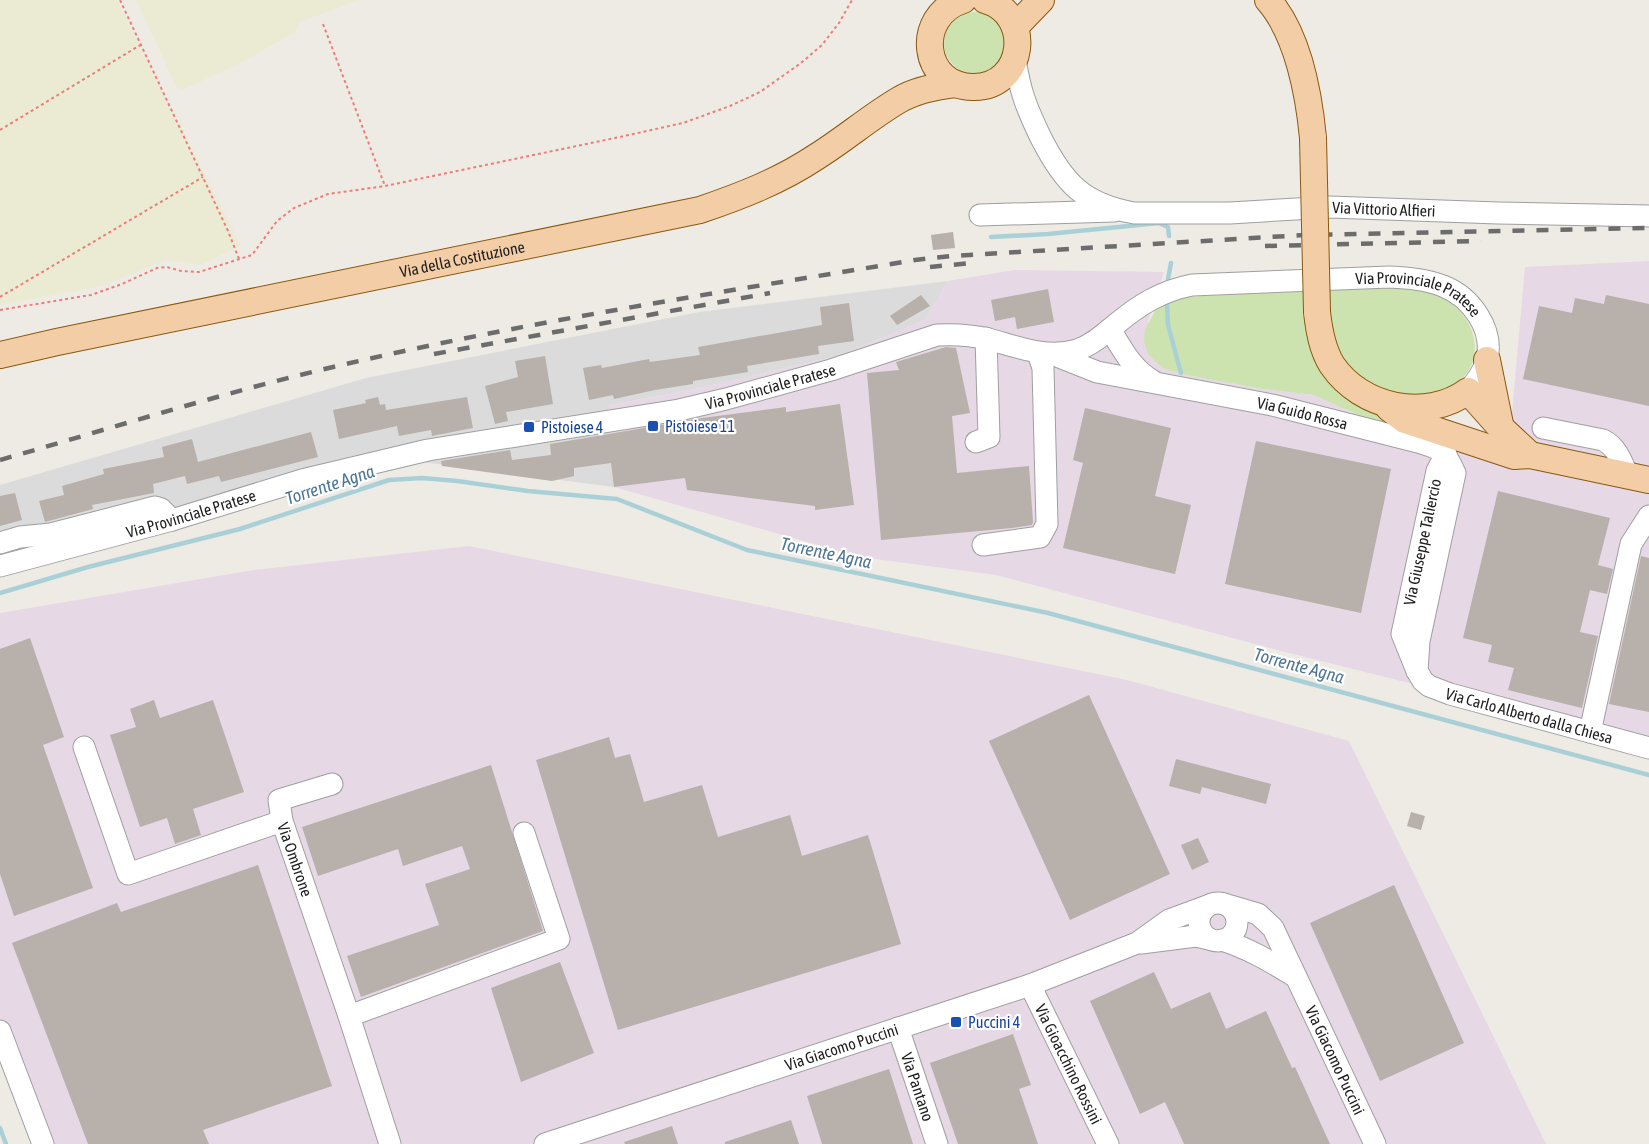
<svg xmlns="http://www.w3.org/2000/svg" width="1649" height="1144" viewBox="0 0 1649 1144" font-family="'Asap Condensed',sans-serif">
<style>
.residential{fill:#dcdbdb}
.industrial{fill:#e6d8e5}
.farmland{fill:#ebebd3}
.grass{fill:#cce3b0}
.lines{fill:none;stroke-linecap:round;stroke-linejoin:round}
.stream{stroke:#aad0d7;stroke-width:4.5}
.building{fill:#b7b0ab}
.minor-casing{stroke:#9f9f9f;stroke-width:23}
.major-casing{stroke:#895910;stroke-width:28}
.path{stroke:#eb7e79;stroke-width:2;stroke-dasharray:3 3;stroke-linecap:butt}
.minor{stroke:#fff;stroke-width:21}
.major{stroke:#f2cda6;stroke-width:26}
.rail{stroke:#6c6c6c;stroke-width:4.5;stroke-dasharray:12 12;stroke-linecap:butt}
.major-bridge-casing{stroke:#895910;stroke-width:28;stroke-linecap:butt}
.major-bridge{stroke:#f2cda6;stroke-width:26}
.transit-dot{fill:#1a4fb4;stroke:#fff;stroke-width:2}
.labels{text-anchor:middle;stroke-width:4.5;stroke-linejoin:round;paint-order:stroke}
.street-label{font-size:16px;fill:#1e1e1e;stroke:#fff}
.transit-label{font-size:16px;fill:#164399;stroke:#fff;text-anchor:start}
.water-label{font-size:18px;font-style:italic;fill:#4d7695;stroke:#fff}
</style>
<rect width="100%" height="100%" fill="#eeebe5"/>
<path class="residential" d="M948,281l-23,39 -84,35 -155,36 -77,14 5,82 -200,-26 -366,82 -48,7v-65l366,-107 333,-66z"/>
<path class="industrial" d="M1649,261v482l-356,-89 -297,-79 -136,-18 -246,-70 -7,-57 2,-25 77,-14 155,-36 84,-35 23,-39 67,-11 149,2 -16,50 14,46 24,7 77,14 51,6 17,7 19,10 158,46 17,-191z
M469,546l658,134 222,61 197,403h-1512l-34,-99v-432l254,-43z"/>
<path class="farmland" d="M0,0h117l124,246 -41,19 -34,-5 -65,26 -101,19z
M136,0h223l-59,22 -5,10 -58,33 -55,25 -6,-4z"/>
<path class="grass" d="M944 43a31 31 0 1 1 62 0a31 31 0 1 1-62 0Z
M1397,287c13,1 25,2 36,6 67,29 51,111 -29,101 -17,-2 -33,-6 -47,-17 -6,-4 -10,-12 -14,-18 -13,-15 -25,-31 -37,-46l50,91 39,19 98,33 -124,-36 -55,-25 -51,-6 -77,-14 -24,-7 -14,-14 -4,-13 1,-12 10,-18 8,-6 18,-8z"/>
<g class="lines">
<path class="stream" d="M991,237l57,-3 111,-11 9,4 1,9
M1168,279l3,-16
M1167,305l1,20 13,48
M0,593l88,-26 152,-38 149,-49 33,-2 35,3 71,10 89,8 130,51 301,63 601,162
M0,1128l6,16"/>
</g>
<path class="building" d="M953,232l2,16 -22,2 -2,-15z
M1048,289l6,33 -37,7 -2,-12 -20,4 -4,-21z
M921,295l9,11 -33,19 -7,-9z
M1606,295l43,9v102l-126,-27 16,-73 33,7 3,-15 29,6z
M849,303l5,38 -36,5 1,8 -72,12 1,6 -55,9v3l-38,6 -41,9 -1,-4 -24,5 -6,-32 18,-3 1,3 47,-9 1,3 50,-7 -2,-8 124,-22 -2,-18z
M946,347l10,1 14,65 -18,3 5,57 72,-7 4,56 -1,3 -20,3 -131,12 -14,-167 32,-3 -3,-8z
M545,356l8,48 -47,8 2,9 -13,3 -10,-38 33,-9 -3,-16z
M378,397l2,8 5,-1 1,6 81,-13 6,31 -41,8 -1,-6 -32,6 -2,-10 -58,13 -6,-29 33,-7 -1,-3z
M840,404l14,101 -39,5v-4l-128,-16 -2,-12 -71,9 -3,-24 -37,5v8l-22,5 -110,-15 -1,-5 69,-11 2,10 39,-5 -1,-11 152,-26 84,-11v5z
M1085,408l86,20 -16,68 36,9 -16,69 -112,-26 20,-85 -10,-3z
M311,432l7,25 -97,25 -2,-6 -32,8 -2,-8 -32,8 1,9 -62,12 1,4 -48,13 -6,-21 25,-6 -2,-9 42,-12 -1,-5 61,-12 -2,-10 30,-8 6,23z
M1256,441l135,28 -30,144 -136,-29z
M1498,491l112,27 -12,47 15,4 -6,25 -17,-4 -10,42 18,4 -16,72 -74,-18 6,-22 -26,-6 4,-17 -29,-7z
M15,493l7,27 -22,6v-30z
M1641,556l8,2v154l-40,-8z
M30,638l34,99 -21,8 50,143 -79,28 -14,-42v-225z
M1089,695l81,179 -100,46 -81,-179z
M154,700l6,18 53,-18 31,92 -51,17 8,26 -26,9 -8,-26 -27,9 -30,-92 26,-8 -6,-18z
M609,737l6,21 15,-4 14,48 58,-17 16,52 72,-22 12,41 66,-21 33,109 -283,86 -82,-270z
M1176,759l95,25 -5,20 -64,-17 -2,7 -31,-8z
M491,765l52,166 -182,66 -14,-41 92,-31 -14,-41 45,-15 -8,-23 -59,20 -5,-17 -80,27 -16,-49z
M1411,812l14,4 -4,14 -14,-4z
M1198,838l11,24 -17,8 -11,-25z
M258,865l74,221 -129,44 6,14h-121l-76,-201 105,-40 4,9z
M1394,885l70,158 -84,38 -70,-158z
M560,962l34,91 -73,29 -30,-94z
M1154,972l17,37 39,-17 16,37 40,-18 26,57 3,-1 35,77h-146l-19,-42 -25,12 -50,-113z
M1013,1034l18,51 -12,4 19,55h-80l-28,-81z
M889,1069l24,75h-91l-15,-48z
M791,1120l8,24h-74v-2z
M672,1126l6,18h-53l-1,-2z"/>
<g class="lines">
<defs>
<g id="minor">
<path id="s1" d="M1015,59c5,33 12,50 26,79 23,45 42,66 93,75h96l100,-6 168,6 151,3"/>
<path d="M980,215l134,-4"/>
<path d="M1110,329c12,20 22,40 43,52"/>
<path id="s2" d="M1052,354l45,18 175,33 146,37c25,8 26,7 37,31l-36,168 -2,30"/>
<path d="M1543,428l60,12c14,7 19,22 25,36"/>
<path d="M976,442l13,-5 -3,-99"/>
<path id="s3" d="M1446,454l-9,17 -35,163 15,37 6,10 6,5 21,8 199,54"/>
<path d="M0,543l20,-6 31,-3 104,-27 6,2 11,11"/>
<path d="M983,545l57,-8 7,-13 -4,-156 -5,-15"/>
<path id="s4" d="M0,566l172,-46 130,-40 126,-30 251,-40 47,-11 105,-29 106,-35c17,-1 34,0 51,4 30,8 58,20 89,11 15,-5 27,-16 38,-25 24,-20 46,-34 77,-40l197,-8c18,1 37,2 54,9 28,11 51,43 44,73 -3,12 -11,23 -19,32"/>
<path d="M1590,732l41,-188 18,-28"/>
<path id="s5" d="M84,747l44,127 154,-53 67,195 41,128"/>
<path d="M282,821l-3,-21 53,-16"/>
<circle cx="1218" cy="922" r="19"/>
<path id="s6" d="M1224,904l34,10 15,14 102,216"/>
<path d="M1222,940c28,9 49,22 74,37"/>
<path d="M1141,943l55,-7 13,3"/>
<path id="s7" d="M1030,985l78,159"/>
<path d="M349,1016l210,-77 -35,-106"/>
<path id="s8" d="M898,1028l39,116"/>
<path d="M0,1031l43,113"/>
<path id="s9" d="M545,1144l485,-159 107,-42 32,-23 38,-14"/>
</g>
<g id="major">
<path d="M963,0c-50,16 -41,88 11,87 51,0 60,-73 11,-87"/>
<path d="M1268,0c30,34 41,95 45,138"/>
<path d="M1015,27l26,-27"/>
<path d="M1317,312c2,18 5,37 15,53 29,43 94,57 136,26l32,36 30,28"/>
<path id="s10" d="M0,355l57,-13 643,-132c41,-14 80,-29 116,-53 29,-18 54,-40 83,-57 17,-10 38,-14 57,-16"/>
<path d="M1487,360l13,64"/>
<path d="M1389,408l16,12 109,36 16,-1 119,25"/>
</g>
</defs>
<use href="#minor" class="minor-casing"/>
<use href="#major" class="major-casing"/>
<path class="path" d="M120,0l108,231 11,28
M323,24l62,162
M0,130l142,-86
M0,297l203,-120
M0,310l91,-15 31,-11 35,-16 10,-1 14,4 18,1 53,-17 25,-34 17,-13 34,-14 57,-8 230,-48 68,-15 47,-17 30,-14 41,-29 21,-18 17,-22 13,-23"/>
<use href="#minor" class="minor"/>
<use href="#major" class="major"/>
<path class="rail" d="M1265,246l216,-5
M930,267l42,-4
M434,354l336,-61
M0,460c119,-34 238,-72 359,-99 184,-42 370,-70 556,-101l36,-4 353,-21 345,-7"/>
<defs>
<path id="major-bridge" d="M1313,138l4,174"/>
</defs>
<use href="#major-bridge" class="major-bridge-casing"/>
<use href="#major-bridge" class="major-bridge"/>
</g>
<g class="transit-dot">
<rect x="647" y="420" width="12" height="12" rx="3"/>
<rect x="523" y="421" width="12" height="12" rx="3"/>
<rect x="950" y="1016" width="12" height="12" rx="3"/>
</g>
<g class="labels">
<g class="street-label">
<text dy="6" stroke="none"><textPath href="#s1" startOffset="459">Via Vittorio Alfieri</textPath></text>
<text dy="6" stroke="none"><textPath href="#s10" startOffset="472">Via della Costituzione</textPath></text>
<text dy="6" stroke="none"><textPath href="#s4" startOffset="1473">Via Provinciale Pratese</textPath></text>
<text dy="6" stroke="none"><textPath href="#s4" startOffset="792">Via Provinciale Pratese</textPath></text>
<text dy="6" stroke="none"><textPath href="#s2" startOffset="258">Via Guido Rossa</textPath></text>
<text dy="6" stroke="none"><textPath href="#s4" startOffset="198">Via Provinciale Pratese</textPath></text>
<text transform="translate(1422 542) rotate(-78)" y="6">Via Giuseppe Taliercio</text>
<text dy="6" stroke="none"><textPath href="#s3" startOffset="350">Via Carlo Alberto dalla Chiesa</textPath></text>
<text dy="6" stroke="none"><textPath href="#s5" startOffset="338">Via Ombrone</textPath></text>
<text dy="6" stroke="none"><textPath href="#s9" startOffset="312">Via Giacomo Puccini</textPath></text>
<text dy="6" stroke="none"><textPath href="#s6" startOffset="202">Via Giacomo Puccini</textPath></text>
<text dy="6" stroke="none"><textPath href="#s7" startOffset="88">Via Gioacchino Rossini</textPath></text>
<text dy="6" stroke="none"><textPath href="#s8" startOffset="62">Via Pantano</textPath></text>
</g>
<g class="transit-label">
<text x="665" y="432">Pistoiese 11</text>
<text x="541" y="433">Pistoiese 4</text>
<text x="968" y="1028">Puccini 4</text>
</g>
<g class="water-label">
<text transform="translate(330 485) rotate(-18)" y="6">Torrente Agna</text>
<text transform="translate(826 553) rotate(12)" y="6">Torrente Agna</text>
<text transform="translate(1299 666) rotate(15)" y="6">Torrente Agna</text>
</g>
</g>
</svg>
